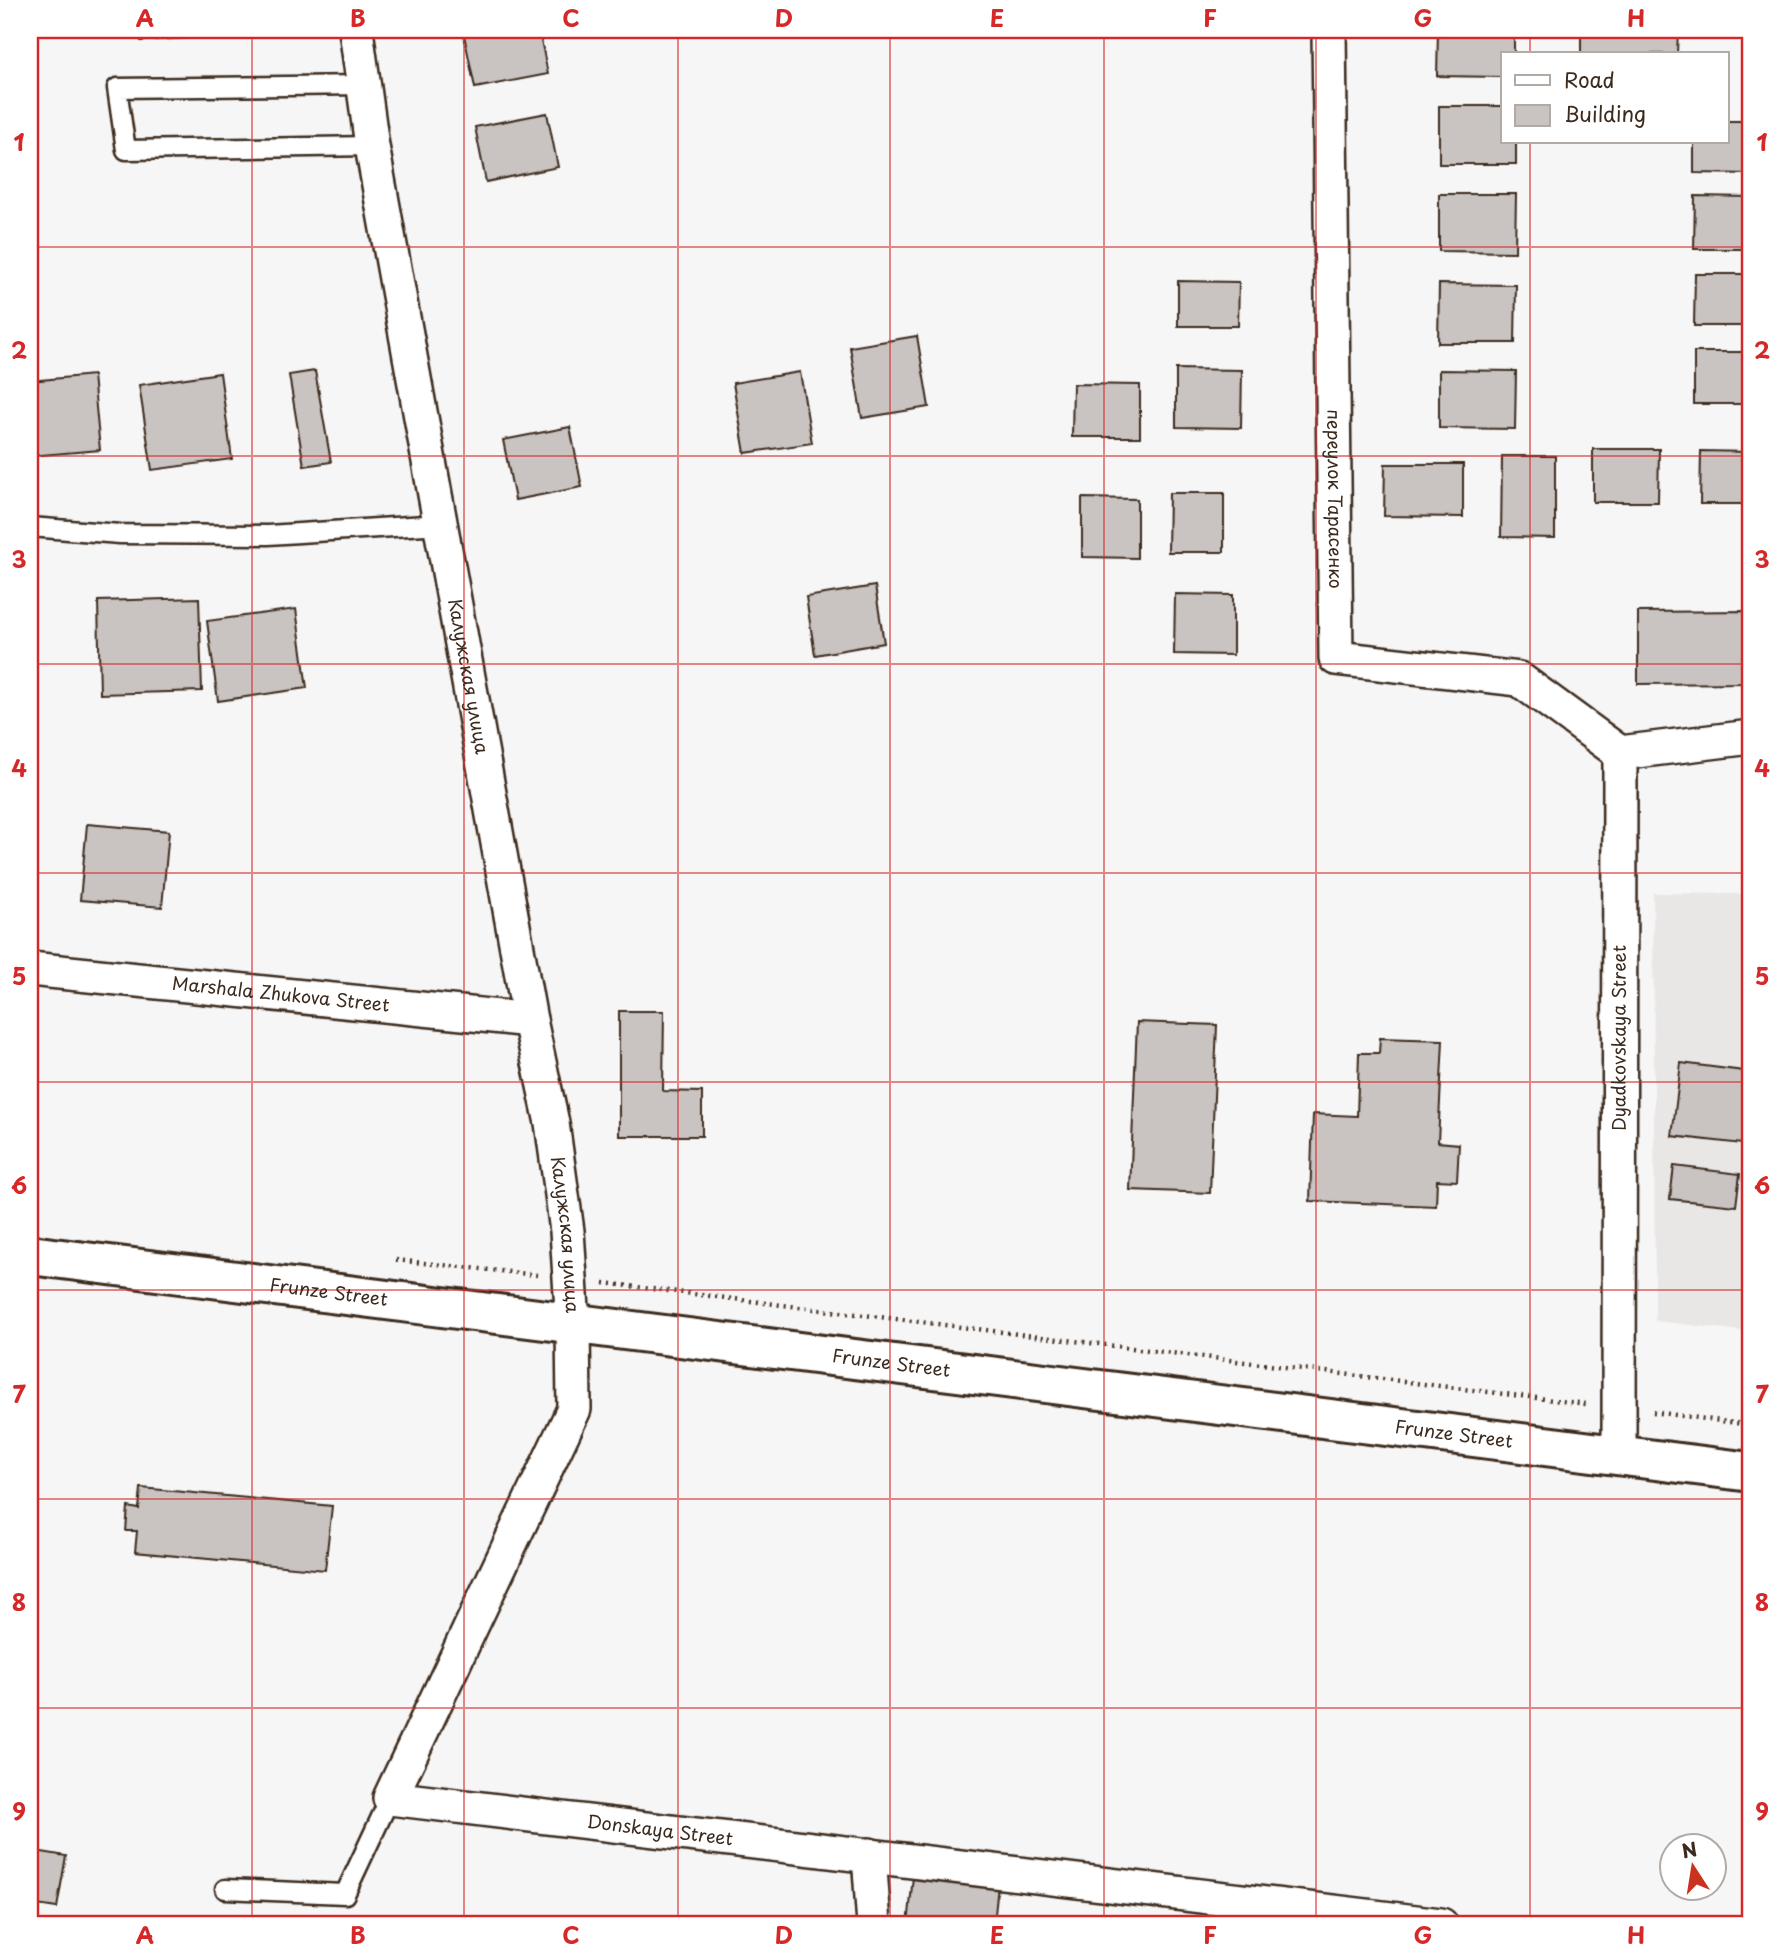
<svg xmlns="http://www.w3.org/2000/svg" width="1781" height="1955" viewBox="0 0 1781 1955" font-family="'Playpen Sans',sans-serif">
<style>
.built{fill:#e9e7e6}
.building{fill:#c9c3c1;stroke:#3b2a1e;stroke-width:2}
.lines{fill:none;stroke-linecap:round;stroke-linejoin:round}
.lane-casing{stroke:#3b2a1e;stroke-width:23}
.street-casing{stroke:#3b2a1e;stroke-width:38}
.primary-casing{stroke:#3b2a1e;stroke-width:44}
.path{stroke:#3b2a1e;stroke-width:4.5;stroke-dasharray:2 5;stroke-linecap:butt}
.lane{stroke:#fff;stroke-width:18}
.street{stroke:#fff;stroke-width:33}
.primary{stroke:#fff;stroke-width:38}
.grid{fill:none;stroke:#d62828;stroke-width:2;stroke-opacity:0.55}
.labels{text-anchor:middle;stroke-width:5;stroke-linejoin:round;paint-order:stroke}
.street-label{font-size:18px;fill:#3b2a1e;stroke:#fff}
.neatline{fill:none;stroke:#d62828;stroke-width:2.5}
.grid-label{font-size:23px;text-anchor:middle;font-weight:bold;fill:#d62828}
</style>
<rect width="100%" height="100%" fill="#f7f6f6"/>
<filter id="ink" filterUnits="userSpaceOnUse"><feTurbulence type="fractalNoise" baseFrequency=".0143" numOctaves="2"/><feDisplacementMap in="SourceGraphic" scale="14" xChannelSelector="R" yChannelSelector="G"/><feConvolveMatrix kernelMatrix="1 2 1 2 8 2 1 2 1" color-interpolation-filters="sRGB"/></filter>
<g filter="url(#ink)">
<path class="built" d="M1653,893l98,1v438l-96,-11z"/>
<path class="building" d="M140,30h78l1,6 -78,5z
M463,30h76l9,44 -73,14z
M1438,30h76v24h-11v23l-66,-1z
M1581,30h97l-1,24h-96z
M1439,106h64v36h13v22h-77z
M547,113l11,54 -72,15 -11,-55z
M1727,121h24v53l-57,-1v-31h33z
M1439,194h77l-1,58 -76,-1z
M1695,196l56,1v52h-57z
M1695,274h56v52h-57z
M1178,281l61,1 -1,44h-60z
M1439,284l77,1 -1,58h-77z
M917,336l12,71 -67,11 -12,-71z
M1694,352h57v52h-57z
M1176,369l66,1 -1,58 -65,-1z
M1439,370l77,1 -1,58 -76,-1z
M315,371l16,91 -27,4 -15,-91z
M800,372l12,71 -67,10 -12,-70z
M220,373l12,86 -80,11 -13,-85z
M93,375l7,75 -70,6v-75z
M1073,384l67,1v52h-68z
M570,427l12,60 -67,13 -12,-60z
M1593,449h66l-1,53h-65z
M1701,451l50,1v52h-51z
M1502,456h53v82l-54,-1z
M1385,464h78v53l-79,-1z
M1169,493h55v59h-56z
M1082,498l55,1v59l-55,-1z
M875,586l9,57 -69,12 -9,-58z
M30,587l3,73h-3z
M1175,594l58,1v60l-59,-1z
M199,598l3,93 -102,3 -2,-93z
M296,609l11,79 -89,13 -11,-80z
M1751,611v72l-113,1v-72z
M87,824l82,7 -7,76 -82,-7z
M619,1011h45l-1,80 39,1v44h-83z
M1137,1022l80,3 -7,168 -80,-3z
M1380,1038l63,2 -5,102 21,2 -2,37 -20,-1 -1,26 -126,-5 3,-87 44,2 2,-63h20z
M1681,1063l70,9v73l-79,-9z
M1674,1166l66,8 -4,32 -66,-7z
M141,1488l191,18 -7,64 -190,-18 2,-21h-11l2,-24 11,2z
M30,1850l36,6 -9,52 -27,-4z
M913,1876l85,8 -4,41h-86z"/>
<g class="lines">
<defs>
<path id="lane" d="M365,85l-248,3 9,62 246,-4
M30,527l90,7 148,1 173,-11
M225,1889l120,5 45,-96"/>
<g id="street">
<path id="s1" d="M356,30l16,116 158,874 22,103 15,108 6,94 1,84 -184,389 1051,127"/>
<path id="s2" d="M1329,30l7,628 183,21 101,74"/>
<path id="s3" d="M30,969l500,51"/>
<path id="s4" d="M1619,1454l1,-701 131,-16"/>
<path d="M869,1855l5,70"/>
</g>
<g id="primary">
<path id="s5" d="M30,1255l1721,217"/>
</g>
</defs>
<use href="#lane" class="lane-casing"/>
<use href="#street" class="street-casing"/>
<use href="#primary" class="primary-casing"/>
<path class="path" d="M396,1260l141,15
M604,1283l982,121
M1653,1412l98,13"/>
<use href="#lane" class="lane"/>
<use href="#street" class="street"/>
<use href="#primary" class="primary"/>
</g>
</g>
<path class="grid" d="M252,30v1895M464,30v1895M678,30v1895M890,30v1895M1104,30v1895M1316,30v1895M1530,30v24M1530,142v1783M30,247h1721M30,456h1721M30,664h1721M30,873h1721M30,1082h1721M30,1290h1721M30,1499h1721M30,1708h1721"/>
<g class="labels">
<g class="street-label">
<text dy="6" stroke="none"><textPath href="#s2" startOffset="469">переулок Тарасенко</textPath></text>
<text dy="6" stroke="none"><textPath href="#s1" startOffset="656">Калужская улица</textPath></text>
<text dy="6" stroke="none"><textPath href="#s3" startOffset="252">Marshala Zhukova Street</textPath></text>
<text dy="6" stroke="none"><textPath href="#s4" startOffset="416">Dyadkovskaya Street</textPath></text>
<text dy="6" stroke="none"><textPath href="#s1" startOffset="1223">Калужская улица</textPath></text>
<text dy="6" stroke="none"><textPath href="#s5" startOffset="301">Frunze Street</textPath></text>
<text dy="6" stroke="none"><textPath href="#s5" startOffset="868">Frunze Street</textPath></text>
<text dy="6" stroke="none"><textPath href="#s5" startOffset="1435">Frunze Street</textPath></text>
<text dy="6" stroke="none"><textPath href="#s1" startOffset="2100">Donskaya Street</textPath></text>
</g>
</g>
<rect width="1781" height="1955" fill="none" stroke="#fff" stroke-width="77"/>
<rect x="1501" y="52" width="228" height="91" fill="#ffffff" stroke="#b1aaa5" stroke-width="2"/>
<rect x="1515" y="75" width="35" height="10" fill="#ffffff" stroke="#b1aaa5" stroke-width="2"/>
<text x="1564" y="88" font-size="21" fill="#3b2a1e">Road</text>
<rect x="1515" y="105" width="35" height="21" fill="#c9c3c1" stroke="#b1aaa5" stroke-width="2"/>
<text x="1564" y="122" font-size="21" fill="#3b2a1e">Building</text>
<g transform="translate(1693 1867) rotate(348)"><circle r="33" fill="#ffffff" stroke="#b1aaa5" stroke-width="2"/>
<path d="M0-5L12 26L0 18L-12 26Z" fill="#c8321e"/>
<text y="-10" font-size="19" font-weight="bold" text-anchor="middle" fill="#3b2a1e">N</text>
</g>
<rect x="38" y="38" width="1704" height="1878" class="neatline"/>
<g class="grid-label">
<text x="145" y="27">A</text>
<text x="358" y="27">B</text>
<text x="571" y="27">C</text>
<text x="784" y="27">D</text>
<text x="997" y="27">E</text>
<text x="1210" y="27">F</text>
<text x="1423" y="27">G</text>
<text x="1636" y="27">H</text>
<text x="19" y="151">1</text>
<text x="1762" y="151">1</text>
<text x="19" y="359">2</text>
<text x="1762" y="359">2</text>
<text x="19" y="568">3</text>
<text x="1762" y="568">3</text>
<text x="19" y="777">4</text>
<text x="1762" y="777">4</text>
<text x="19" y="985">5</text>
<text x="1762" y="985">5</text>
<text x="19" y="1194">6</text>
<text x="1762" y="1194">6</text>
<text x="19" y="1403">7</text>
<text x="1762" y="1403">7</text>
<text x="19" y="1611">8</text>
<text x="1762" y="1611">8</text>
<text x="19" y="1820">9</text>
<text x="1762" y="1820">9</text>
<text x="145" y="1944">A</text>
<text x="358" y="1944">B</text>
<text x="571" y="1944">C</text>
<text x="784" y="1944">D</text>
<text x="997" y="1944">E</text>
<text x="1210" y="1944">F</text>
<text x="1423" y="1944">G</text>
<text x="1636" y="1944">H</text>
</g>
</svg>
